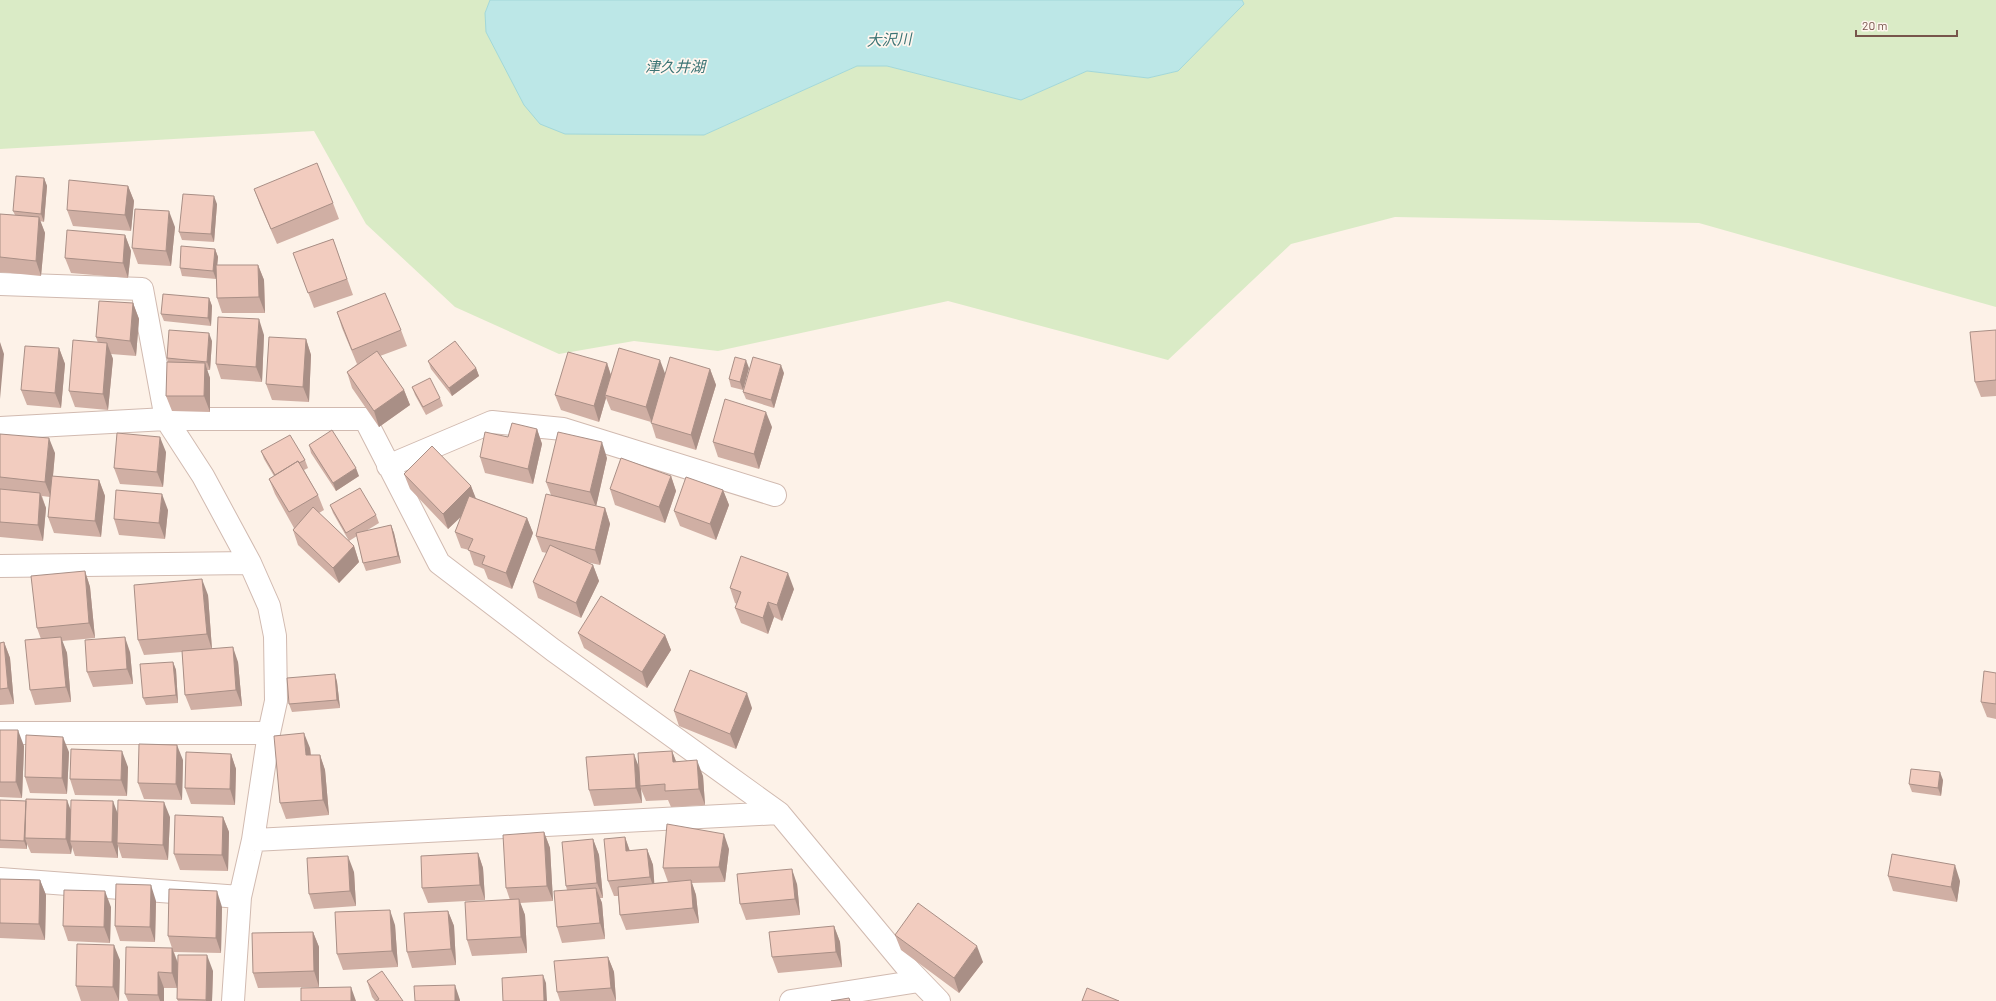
<svg xmlns="http://www.w3.org/2000/svg" width="1996" height="1001" viewBox="0 0 1996 1001" font-family="Barlow,'Noto Sans JP',sans-serif">
<style>
.green{fill:#daebc6}
.water{fill:#bce7e7;stroke:#a2d8d9}
.lines{fill:none;stroke-linecap:round;stroke-linejoin:round}
.minor-casing{stroke:#d1bab0;stroke-width:24}
.minor{stroke:#fff;stroke-width:22}
.wall{fill:#d0afa4}
.shaded-wall{fill:#a98f86}
.building{fill:#f2ccbf;stroke:#a98f86}
.labels{text-anchor:middle;stroke-width:3.5;stroke-linejoin:round;paint-order:stroke}
.water-label{font-size:15px;font-style:italic;fill:#3c7475;stroke:#fff6ef}
</style>
<rect width="100%" height="100%" fill="#fdf2e8"/>
<path class="green" d="M0,0h490l-5,13 219,122 153,-69h30l134,34 66,-29 61,7 30,-7 66,-67 -2,-4h754v307l-297,-84 -304,-6 -104,27 -123,116 -220,-59 -230,50 -84,-10 -75,13 -104,-47 -89,-83 -52,-93 -314,18z"/>
<path class="water" d="M490,0h752l2,4 -66,67 -30,7 -61,-7 -66,29 -134,-34h-30l-153,69 -139,-1 -25,-10 -16,-19 -38,-73 -1,-19z"/>
<g class="lines">
<defs>
<path id="minor" d="M0,284l142,5 24,130 37,57 47,87
M0,428l166,-9h199l74,144 114,87 226,163 131,158 29,30
M388,466l104,-44 71,7 212,66
M0,566l250,-3 19,43 6,30 1,65 -7,32 -16,107
M0,733h269
M0,879l240,18
M233,1001l7,-104 13,-57 526,-27
M791,1001l128,-20"/>
</defs>
<use href="#minor" class="minor-casing"/>
<use href="#minor" class="minor"/>
</g>
<path class="wall" d="M44,178l3,8 -3,36 -4,-1 5,12 -4,43 -41,-4v-58l15,1 -2,-4z
M128,186l6,15 -3,30 -58,-5 -6,-16z
M254,189l79,14 6,16 -62,25 -17,-39z
M217,204l-3,38 -32,-2 -3,-8z
M175,227l-4,39 -33,-2 -6,-16z
M125,235l6,16 -3,27 -57,-5 -6,-15z
M333,239l20,56 -39,13 -21,-55z
M215,249l3,8 -1,8h41l6,15 1,33h-43l-5,-15 -1,-25v6l-34,-3 -2,-8z
M209,298l3,8 -1,20 -47,-5 -3,-7z
M133,303l6,16 -3,37 -25,-2 2,5 -5,51 -33,-3 -6,-16 29,-48 -2,-6z
M337,312l64,18 6,16 -27,10 24,34 6,15 -31,22 -27,-39 -5,-16 10,-8 -15,-36z
M1996,330v66l-15,1 -6,-15z
M264,335l-2,47 -41,-3 -5,-15z
M306,339l5,16 -2,47 -37,-2 -6,-16z
M212,341l-2,29h-3l3,8v34l-38,-1 -6,-15 2,-34 -1,-4z
M59,348l6,16 -4,44 -34,-3 -6,-15z
M428,361l48,7 3,8 -27,20 -21,-27z
M607,363l4,12h54l45,-6 6,16 -20,65 -40,-12 -5,-16 -40,-12 -5,-12 -7,24 -38,-12 -6,-15z
M749,368l-6,22 -12,-3 -2,-8z
M784,373l-10,35 -28,-9 -3,-7z
M412,387l28,11 3,8 -17,9 -11,-20z
M772,427l-13,42 -41,-12 -5,-15z
M537,429l5,15 -9,40 -48,-11 -5,-16 28,-20z
M0,434l55,19 -2,23 46,4 6,16 -4,41 -47,-4 -6,-16 2,-20 -8,-1 4,12 -3,33 -43,-4z
M309,445l50,31 -23,15 -25,-38z
M261,451l44,9 3,8 -4,2 14,25 6,15 -5,3 35,33 5,16 -20,21 -41,-38 -5,-15 1,-2 -19,-34 -6,-15 5,-3 -10,-17z
M166,452l-3,35 -43,-3 -6,-16z
M607,458l-11,48 9,2 5,16 -10,41 -14,-3 7,3 6,16 -18,37 -43,-20 -5,-16 14,-29 -5,-1 -6,-16 15,-41 -5,-13z
M404,474l67,12 4,12 52,20 6,15 -21,56 -24,-10 -4,-10 -10,-4 -5,-15 -8,-2 -6,-16 6,-15 -13,12 -38,-40z
M671,476l5,15 -11,32 -50,-18 -5,-16z
M723,490l6,15 -13,35 -36,-14 -6,-15z
M330,505l46,10 3,8 -13,8 25,-6 3,8 7,30 -35,8 -3,-8 -6,-27 -8,5 -16,-28z
M168,510l-3,29 -46,-4 -5,-16z
M85,571l5,16 5,51 -33,3 5,12 4,49 -36,3 -5,-15 11,-51 -4,-11z
M730,588l64,1 -12,32 -8,-4 -6,17 -27,-11 -6,-15 2,-4 -2,-1z
M208,595l4,54 26,13 4,44 -51,4 -6,-15 -3,-43 -38,3 -6,-15z
M578,633l87,2 6,15 -24,38 -63,-40z
M4,642l6,16 4,46 -14,1v-62z
M130,652l3,32 -40,3 -6,-15z
M173,662l3,8 2,33 -32,2 -3,-7z
M1996,673v46l-9,-2 -6,-15z
M335,674l2,8 3,26 -48,4 -3,-8z
M752,708l-16,41 -57,-23 -5,-15z
M0,730l24,16 -2,52 -22,-1z
M310,748l1,7h9l5,15 4,45 -43,4 -6,-16z
M672,751l4,10 27,15 2,29 -34,2 -3,-7 -22,1 -5,-12 1,14 -48,3 -5,-16z
M69,752l-2,42 -37,-1 -5,-16z
M231,754l5,15 -1,36 -44,-1 -6,-16z
M183,760l-1,40 -38,-1 -6,-16z
M128,767l-1,29 -52,-1 -5,-16z
M1943,780l-2,16 -29,-4 -3,-8z
M0,800l26,1v2l44,6 100,8 -2,43 -46,-2 -4,-12v12l-43,-2 -3,-9 -1,7 -40,-1 -4,-9v5l-27,-1z
M223,817l6,15 -1,39 -48,-1 -6,-16z
M544,832l6,16 3,53 -33,2 5,12 2,38 -55,3 -5,-16 43,-40 -4,-12z
M625,837l5,14 17,-2 6,16 1,18 14,-1 -5,-14 66,-19 -4,33 -33,1 4,12 3,28 -73,7 -6,-15 -2,-19h-4l-6,-15z
M593,839l6,16 4,43h-3l2,5 3,36 -43,4 -5,-16 10,-37 -1,-4z
M478,853l5,15 2,32 -57,3 -6,-15z
M354,872l2,34 -42,3 -5,-15z
M1888,876l72,5 -3,21 -64,-11z
M0,879l40,1 6,15 -1,45 -45,-2z
M797,884l3,31 -54,5 -6,-16z
M156,901l-1,41 -35,-1 -5,-15z
M111,907l-1,36 -42,-2 -5,-15z
M222,907l-1,46 -47,-1 4,11 35,8 -1,30h-34l-1,-2v-11h-13v13h-36l-3,-7 47,-46 -4,-12z
M448,911l6,15 2,39 -44,3 -5,-16z
M395,925l3,42 -55,3 -6,-16z
M834,926l6,16 2,25 -64,6 -6,-16z
M313,932l6,15v40l-61,1 -5,-15z
M895,935l88,27 -24,31 -58,-43z
M608,957l6,15 2,29h-56l-3,-9z
M120,960l-1,41h-38l-5,-15z
M367,981l36,20h-28l-3,-4z"/>
<path class="shaded-wall" d="M44,178l3,8 -3,36 -3,-8z
M128,186l6,15 -3,30 -6,-16z
M214,196l3,8 -3,38 -3,-8z
M169,211l6,16 -4,39 -5,-15z
M39,217l6,16 -4,43 -5,-15z
M125,235l6,16 -3,27 -5,-15z
M215,249l3,8 -2,22 -3,-8z
M258,265l6,15 1,33 -6,-16z
M209,298l3,8 -1,20 -3,-8z
M133,303l6,16 -3,37 -6,-15z
M259,319l5,16 -2,47 -6,-15z
M209,333l3,8 -2,29 -3,-8z
M306,339l5,16 -2,47 -6,-15z
M0,342l4,12 -4,45z
M107,343l6,16 -5,51 -5,-16z
M59,348l6,16 -4,44 -6,-15z
M660,360l6,16 -14,47 -6,-16z
M746,360l3,8 -6,22 -3,-8z
M205,363l5,15v34l-6,-16z
M607,363l5,16 -7,16 1,3 -7,24 -5,-16z
M781,365l3,8 -10,35 -3,-8z
M476,368l3,8 -27,20 -3,-8z
M710,369l6,16 -20,65 -5,-15z
M404,390l6,15 -31,22 -5,-16z
M766,412l6,15 -13,42 -5,-15z
M537,429l5,15 -9,40 -5,-15z
M160,437l6,15 -3,35 -6,-15z
M49,438l6,15 -4,44 -6,-15z
M602,442l5,16 -11,49 -6,-15z
M356,468l3,8 -23,15 -3,-8z
M671,476l5,15 -11,32 -6,-16z
M99,480l6,16 -4,41 -6,-16z
M471,486l6,15 -29,28 -5,-15z
M723,490l6,15 -13,35 -6,-16z
M40,493l6,15 -3,33 -5,-16z
M162,494l6,16 -3,29 -6,-16z
M605,508l5,16 -10,41 -5,-15z
M527,518l6,15 -21,56 -6,-16z
M391,525l3,8 7,30 -3,-7z
M354,546l5,16 -20,21 -6,-15z
M593,565l6,16 -18,37 -5,-15z
M85,571l5,16 5,51 -6,-15z
M788,573l6,16 -12,32 -5,-16z
M202,579l6,16 4,55 -5,-16z
M768,602l6,15 -6,17 -5,-16z
M665,635l6,15 -24,38 -5,-16z
M61,637l6,16 4,49 -5,-15z
M125,637l5,15 3,32 -6,-15z
M4,642l6,16 4,46 -6,-16z
M233,647l5,15 4,44 -6,-16z
M173,662l3,8 2,33 -2,-8z
M335,674l2,8 3,26 -3,-8z
M747,693l5,15 -16,41 -6,-15z
M18,730l6,16 -2,52 -6,-16z
M304,733l6,15 2,23 -6,-16z
M63,737l6,15 -2,42 -5,-16z
M177,745l6,15 -1,40 -6,-16z
M122,751l6,16 -1,29 -6,-16z
M672,751l6,16 -5,-5z
M231,754l5,15 -1,36 -5,-16z
M634,754l6,16v16l1,3 1,14 -6,-15z
M320,755l5,15 4,45 -6,-15z
M697,760l6,16 2,29 -6,-16z
M1940,772l3,8 -2,16 -3,-8z
M67,800l6,16 -3,25 2,6 -1,7 -5,-15z
M26,801l2,8 -3,29 2,6v5l-3,-8z
M113,801l6,16 -2,26 1,3v12l-6,-16z
M164,802l6,15 -2,43 -5,-15z
M223,817l6,15 -1,39 -6,-16z
M544,832l6,16 3,53 -6,-15z
M724,834l5,15 -4,33 -6,-15z
M625,837l5,15 -4,-1z
M593,839l6,16 4,43 -6,-15z
M647,849l6,16 2,27 -5,-15z
M478,853l5,15 2,32 -5,-15z
M348,856l6,16 2,34 -6,-15z
M1955,865l5,16 -3,21 -6,-15z
M792,869l5,15 3,31 -5,-16z
M40,880l6,15 -1,45 -6,-16z
M691,880l5,15 3,28 -6,-15z
M151,885l5,16 -1,41 -5,-15z
M596,888l6,15 3,36 -5,-16z
M105,891l6,16 -1,36 -6,-16z
M217,891l5,16 -1,46 -5,-15z
M519,899l6,16 2,38 -6,-16z
M390,910l5,15 3,42 -6,-16z
M448,911l6,15 2,39 -5,-16z
M834,926l6,16 2,25 -6,-15z
M313,932l6,15v40l-5,-16z
M114,945l6,15 -1,41 -6,-14z
M977,946l6,16 -24,31 -5,-15z
M172,948l6,16 -1,24 -5,-15z
M207,955l6,16 -1,30h-6v-1z
M608,957l6,15 2,29 -5,-13z
M158,972l6,16v13h-4l-2,-6z
M543,975l3,8 1,18h-3z
M455,985l5,15v1h-5z
M351,987l5,14h-5z"/>
<path class="building" d="M317,163l16,40 -62,26 -17,-40z
M16,176l28,2 -3,36 -28,-3z
M69,180l59,6 -3,29 -58,-5z
M183,194l31,2 -3,38 -32,-2z
M135,209l34,2 -3,40 -34,-3z
M0,214l39,3 -3,44 -36,-4z
M67,230l58,5 -2,28 -58,-5z
M333,239l14,40 -39,14 -15,-40z
M181,246l34,3 -2,22 -33,-3z
M216,265h42l1,32 -42,1z
M385,293l16,37 -49,20 -15,-38z
M163,294l46,4 -1,20 -47,-4z
M99,301l34,2 -3,38 -34,-4z
M218,317l41,2 -3,48 -40,-3z
M169,330l40,3 -2,29 -40,-4z
M1996,330v50l-21,2 -5,-50z
M269,337l37,2 -3,48 -37,-3z
M73,340l34,3 -4,51 -34,-3z
M455,341l21,27 -27,20 -21,-27z
M25,346l34,2 -4,45 -34,-3z
M619,348l41,12 -14,47 -41,-12z
M377,351l27,39 -30,21 -27,-39z
M568,352l39,11 -13,43 -39,-11z
M670,357l40,12 -19,66 -40,-12z
M735,357l11,3 -6,22 -11,-3z
M753,357l28,8 -10,35 -28,-8z
M167,362l38,1 -1,33h-38z
M430,378l10,20 -17,9 -11,-20z
M725,399l41,13 -12,42 -41,-12z
M512,423l25,6 -9,40 -48,-12 5,-25 23,5z
M332,430l24,38 -23,15 -24,-38z
M558,432l44,10 -12,50 -44,-10z
M117,433l43,4 -3,35 -43,-4z
M0,434l49,4 -4,44 -45,-5z
M290,435l15,25 -6,3 -1,-2 -23,14 -14,-24z
M432,446l39,40 -28,28 -39,-40z
M621,458l50,18 -12,31 -49,-18z
M298,461l20,34 -29,17 -20,-33z
M52,476l47,4 -4,41 -47,-4z
M686,477l37,13 -13,34 -36,-13z
M360,488l16,27 -30,18 -16,-28z
M0,489l40,4 -2,32 -38,-3z
M116,490l46,4 -3,29 -45,-4z
M546,494l59,14 -10,42 -59,-14z
M469,496l58,22 -21,55 -24,-9 3,-8 -17,-6 5,-11 -18,-7z
M313,507l41,39 -21,22 -40,-38z
M391,525l7,31 -35,7 -7,-30z
M550,545l43,20 -17,38 -43,-21z
M741,556l47,17 -11,32 -9,-3 -5,16 -28,-10 6,-16 -11,-4z
M85,571l4,52 -52,5 -6,-52z
M202,579l5,55 -69,6 -4,-55z
M601,596l64,39 -23,37 -64,-39z
M61,637l5,50 -36,3 -5,-50z
M125,637l2,32 -40,3 -2,-32z
M4,642l4,46 -8,1v-46z
M233,647l3,43 -51,5 -3,-44z
M173,662l3,33 -33,3 -3,-34z
M690,670l57,23 -17,41 -56,-23z
M1984,671l12,2v31l-15,-2z
M335,674l2,26 -48,4 -2,-26z
M0,730h18l-2,52h-16z
M304,733l2,22h14l3,45 -43,3 -6,-67z
M26,735l37,2 -1,41 -37,-1z
M139,744l38,1 -1,39 -38,-1z
M71,749l51,2 -1,29 -51,-1z
M672,751l1,11 24,-2 2,29 -34,2v-7l-25,2 -2,-33z
M186,752l45,2 -1,35 -45,-1z
M634,754l2,34 -47,2 -3,-33z
M1911,769l29,3 -2,16 -29,-4z
M26,799l41,1 -1,39 -41,-1z
M0,800l26,1 -2,40 -24,-1z
M71,800l42,1 -1,41 -42,-1z
M118,800l46,2 -1,43 -46,-2z
M175,815l48,2 -1,38 -48,-1z
M667,824l57,10 -5,33 -56,1z
M544,832l3,54 -41,2 -3,-53z
M625,837l1,14 21,-2 3,28 -42,4 -4,-42z
M593,839l4,44 -31,3 -4,-44z
M478,853l2,32 -58,3 -1,-32z
M1892,854l63,11 -4,22 -63,-11z
M348,856l2,35 -41,3 -2,-36z
M792,869l3,30 -55,5 -3,-30z
M0,879l40,1 -1,44 -39,-1z
M691,880l2,28 -73,7 -2,-28z
M116,884l35,1 -1,42 -35,-1z
M596,888l4,35 -43,4 -3,-36z
M169,889l48,2 -1,47 -48,-2z
M64,890l41,1 -1,36 -41,-1z
M519,899l2,38 -54,3 -2,-38z
M918,903l59,43 -23,32 -59,-43z
M390,910l2,41 -55,3 -2,-42z
M448,911l3,38 -44,3 -3,-39z
M834,926l2,26 -64,5 -3,-25z
M313,932l1,39 -61,2 -1,-40z
M77,944l37,1 -1,42 -37,-1z
M126,947l46,1v25l-14,-1v23l-33,-1z
M178,955h29l-1,45 -29,-1z
M608,957l3,31 -54,4 -3,-31z
M382,971l21,30h-27l3,-2 -12,-18z
M543,975l1,26h-41l-1,-23z
M455,985v16h-40l-1,-15z
M351,987v14h-50v-13z
M1087,988l32,13h-37z
M849,998l1,3h-19z"/>
<g class="labels">
<g class="water-label">
<text transform="translate(889 40) rotate(-2)" y="5">大沢川</text>
<text x="675" y="72">津久井湖</text>
</g>
</g>
<path d="M1856 30v6h101v-6" fill="none" stroke="#77554b" stroke-width="2"/>
<text x="1862" y="30" font-size="12" fill="#77554b" stroke="#fff6ef" stroke-width="3" paint-order="stroke">20 m</text>
</svg>
